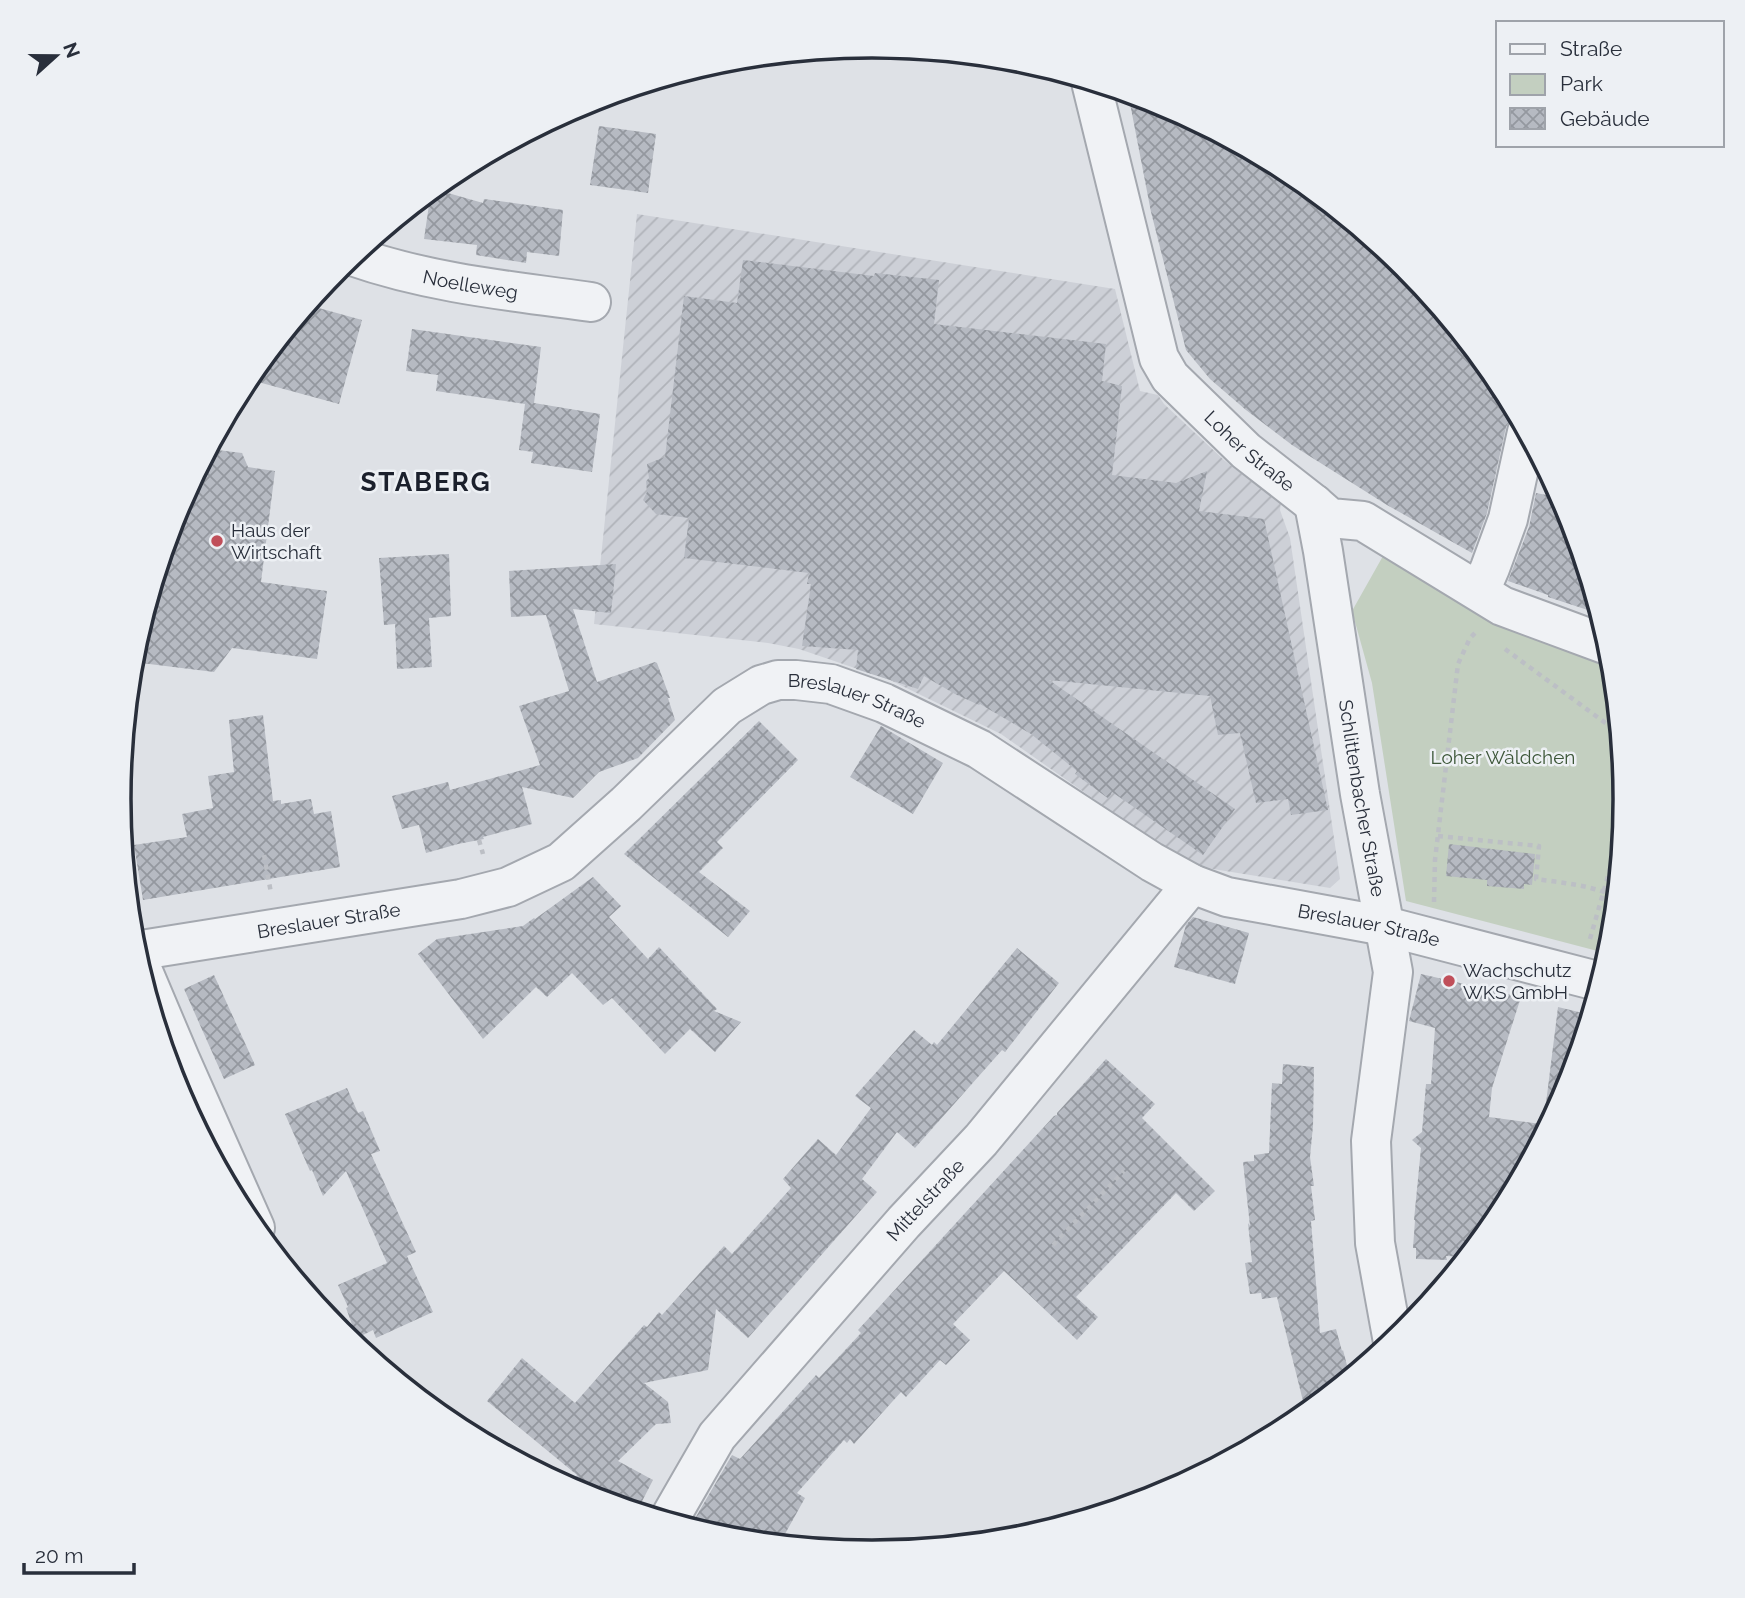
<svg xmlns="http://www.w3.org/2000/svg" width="1745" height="1598" viewBox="0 0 1745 1598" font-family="Raleway,sans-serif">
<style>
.industrial{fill:url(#industrial-furrows)}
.park{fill:#c3cfc0}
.building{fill:url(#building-cross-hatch)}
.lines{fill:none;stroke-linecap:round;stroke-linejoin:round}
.minor-casing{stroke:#a4a8af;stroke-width:42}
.path{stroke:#bcbfc5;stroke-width:4.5;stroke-dasharray:5 5;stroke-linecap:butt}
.minor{stroke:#f0f2f5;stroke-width:38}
.poi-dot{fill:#c04f5a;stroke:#edf0f4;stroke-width:2.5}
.labels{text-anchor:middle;stroke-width:5;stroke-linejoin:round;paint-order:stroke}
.street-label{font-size:19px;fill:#292f3b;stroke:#edf0f4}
.poi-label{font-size:19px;fill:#292f3b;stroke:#edf0f4;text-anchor:start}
.park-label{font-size:19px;fill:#3c5638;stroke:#edf0f4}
.district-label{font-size:26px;font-weight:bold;letter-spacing:2px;fill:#1b202c;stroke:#edf0f4}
.rim{fill:none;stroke:#292f3b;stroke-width:3.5}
</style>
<defs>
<pattern id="industrial-furrows" width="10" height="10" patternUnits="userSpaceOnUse" patternTransform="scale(1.75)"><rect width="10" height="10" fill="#cdd0d7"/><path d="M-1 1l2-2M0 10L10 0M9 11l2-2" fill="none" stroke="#b0b3b9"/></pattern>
<pattern id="building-cross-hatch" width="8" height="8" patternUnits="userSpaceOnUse" patternTransform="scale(1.75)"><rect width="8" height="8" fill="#b6bac2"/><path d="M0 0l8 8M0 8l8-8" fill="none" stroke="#94989f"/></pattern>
</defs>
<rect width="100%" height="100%" fill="#dee1e6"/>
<path class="industrial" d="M637,214l478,75 25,102 18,4 6,9 61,57 26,20 30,21 -1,8 10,28 50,341 -10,9 -117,-19 -22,-7 -33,-18 -157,-110 -111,-54 -91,-31 -31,-6 -174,-19z"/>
<path class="park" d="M1383,556l106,61 124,50 13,132 -15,147 -2,8 -203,-53 -34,-218 -20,-72z"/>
<path class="building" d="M1128,93l33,10 130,70 115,93 93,115 16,28 -2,6 -7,12 -19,86 -15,40 -85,-48 -95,-60 -46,-35 -36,-31 -24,-29 -35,-138z
M599,126l57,8 -8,59 -58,-8z
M434,189l49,14 1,-4 79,11 -4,46 -32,-4 -1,11 -50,-8 1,-10 -53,-6 7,-48z
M743,260l131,16 1,-3 64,7 -5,44 172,20 -4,37 20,5 -10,89 64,8 31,-12 -8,40 65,8 64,291 -37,5 -3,-16 -32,4 -16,-70 -22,2 -8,-39 -161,-16 186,129 -32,46 -91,-63 -3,7 -34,-25 2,-3 -46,-37 -51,-30 -1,1 -24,-11 -31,-18 -6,13 -62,-20 2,-19 -56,-4 9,-62h-4l2,-11 -125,-15 5,-40 -33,-4 -13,-14 4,-8 -1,-11 3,-3 -2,-14 18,-7 19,-161 53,7z
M308,305l54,15 -23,84 -81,-22 7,-25z
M412,329l129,18 -7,56 66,11 -8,58 -61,-9 2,-11 -14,-2 6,-46 -89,-13 2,-16 -32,-4z
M209,449l33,4 6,14 27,4 -14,111 66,9 -10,68 -85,-11 -18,24 -81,-10 1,-10 43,-142z
M1536,493l26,5 7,13 31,103 -52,-17v-2l-40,-14 21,-54z
M449,554l2,62 -22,2 3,49 -35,2 -2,-45 -11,1 -5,-67z
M616,564l-5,49 -38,-4 24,73 58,-20 2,1 13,35h-2l7,22 -37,38 -39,14 -26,26 -51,-11 10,37 -49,13 1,2 -26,5 -32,9 -7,-28 -17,4 -10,-33 56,-14 2,8 90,-25 -21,-59 50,-15 -23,-76 -35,2 -2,-46z
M263,715l10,86 8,-1v4l30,-5 3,15 17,-3 9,56 -197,33 -9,-55 53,-8 -5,-23 31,-6 -5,-32 26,-4 -5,-52z
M759,721l39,39 -81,82 6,6 -24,24 51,39 -22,26 -104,-83z
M881,726l62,37 -30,51 -63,-37z
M1449,844l86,10 -3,31 -8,-1v5l-37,-3v-6l-41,-4z
M593,877l28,29 -12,11 39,42 11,-12 58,62 -3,2 27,11 -26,30 -25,-23 -25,25 -53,-56 -9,7 -31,-32 -25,24 -11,-10 -53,52 -65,-85 19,-15 86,-13 11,-8 1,1z
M1193,917l56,16 -14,51 -61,-17 12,-42z
M1017,948l42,35 -54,69 -3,-2 -87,98 -18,-16 -35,47 15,13 -129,146 -32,-29 -8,61 -64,13 24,19 3,21 -15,1 -38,37 35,19 -16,31 -53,-16 -14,-8 7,-12 -90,-74 35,-43 53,45 69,-78 3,2 12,-15 3,3 62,-69 8,8 59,-66 -8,-9 35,-40 18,16 35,-47 -16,-12 59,-66 18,15 2,-3 3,3z
M1421,974l100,23 -29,91 -3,29 60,8 -50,93 -32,39 -21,-1 1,4 -31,-1v-11h-3l2,-28h-1l7,-72 -9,-8 10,-8 4,-48h5l4,-56 -26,-7z
M214,975l41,90 -31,14 -40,-90z
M1558,1007l33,8 -23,73 -13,25 -10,-2z
M1106,1059l49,45 -13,14 73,73 -21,20 -18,-18 -100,104 22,20 -21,23 -73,-69 -51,53 17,16 -24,25 -6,-5 -34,37 -5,-5 -47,52 -4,-5 -3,4 -3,-3 -47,53 8,5 -25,45 -55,-5 -35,-11 42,-72 8,4 76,-84 3,3 42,-45 -3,-3 196,-214 3,-1v-2z
M1283,1064l31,3 -1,59 -3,31 4,29h-3l4,34 -4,1 9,112 16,-4 6,22 1,-1 7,27 -44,36 -29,-116 -15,2 -1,-6 -11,1 -5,-31 7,-1 -4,-39 2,3 -7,-64 11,-1v-6l15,-2 3,-70 10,1z
M347,1088l11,25 5,-2 17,40 -9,3 45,98 -9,4 26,56 -57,26 -3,-8 -16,8 -11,-30 2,-1 -10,-22 49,-22 -41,-92 -23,25 -11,-26 -2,1 -25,-57z"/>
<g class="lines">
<defs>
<g id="minor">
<path id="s1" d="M1091,82l68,276 11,19 76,74 68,53 16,14 33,3 139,85 108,40"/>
<path id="s2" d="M352,256c77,27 158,35 239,46"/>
<path id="s3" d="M1314,504l9,47 37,243 33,178 -22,169 4,102 18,99"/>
<path d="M1480,591l10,-23 18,-49 19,-87"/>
<path id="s4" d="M135,951l326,-52 47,-12 53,-25 65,-58 101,-98 34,-21 17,-5h18l35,4 53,19 95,46 173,113 40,22 35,13 158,29 216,56"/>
<path d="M136,955l44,104 75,169"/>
<path id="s5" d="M668,1521l49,-85 187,-214 77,-82 211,-256"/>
</g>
</defs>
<use href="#minor" class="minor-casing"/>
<path class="path" d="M155,582h4
M1505,649l114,84
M1438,836l101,10 -3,33c28,4 55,6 80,18
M479,840l4,14
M264,855l7,38
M1434,902l1,-42 23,-196 12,-26 5,-5
M1590,939l20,-70 10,-13
M1053,1245l71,-74"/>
<use href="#minor" class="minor"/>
</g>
<g class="poi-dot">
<circle cx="217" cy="541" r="7"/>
<circle cx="1449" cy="981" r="7"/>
</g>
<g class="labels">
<g class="street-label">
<text dy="7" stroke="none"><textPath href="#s2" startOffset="122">Noelleweg</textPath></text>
<text dy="7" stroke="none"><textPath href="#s1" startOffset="415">Loher Straße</textPath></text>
<text dy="7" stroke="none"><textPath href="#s4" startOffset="805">Breslauer Straße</textPath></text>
<text dy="7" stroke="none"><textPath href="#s3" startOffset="298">Schlittenbacher Straße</textPath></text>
<text dy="7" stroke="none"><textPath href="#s4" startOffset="196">Breslauer Straße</textPath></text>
<text dy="7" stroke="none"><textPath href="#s4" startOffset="1372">Breslauer Straße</textPath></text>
<text dy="7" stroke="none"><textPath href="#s5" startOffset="413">Mittelstraße</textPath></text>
</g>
<g class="poi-label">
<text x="231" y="537">Haus der<tspan x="231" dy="22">Wirtschaft</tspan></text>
<text x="1463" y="977">Wachschutz<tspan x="1463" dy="22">WKS GmbH</tspan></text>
</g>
<g class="park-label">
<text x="1503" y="764">Loher Wäldchen</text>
</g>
<g class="district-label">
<text x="426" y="491">STABERG</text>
</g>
</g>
<path d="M0 0H1745V1598H0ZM131 799a741 741 0 1 1 1482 0a741 741 0 1 1-1482 0Z" fill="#edf0f4" fill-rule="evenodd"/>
<path class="rim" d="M131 799a741 741 0 1 1 1482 0a741 741 0 1 1-1482 0Z"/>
<rect x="1496" y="21" width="228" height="126" fill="#edf0f4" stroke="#9fa3aa" stroke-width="2"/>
<rect x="1510" y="44" width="35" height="10" fill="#f0f2f5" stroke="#9fa3aa" stroke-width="2"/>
<text x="1560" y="56" font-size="21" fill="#292f3b">Straße</text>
<rect x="1510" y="74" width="35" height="21" fill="#c3cfc0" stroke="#9fa3aa" stroke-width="2"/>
<text x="1560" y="91" font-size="21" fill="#292f3b">Park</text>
<rect x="1510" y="108" width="35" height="21" fill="url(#building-cross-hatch)" stroke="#9fa3aa" stroke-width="2"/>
<text x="1560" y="126" font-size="21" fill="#292f3b">Gebäude</text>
<g transform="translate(56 56) rotate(69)" stroke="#edf0f4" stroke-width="5" paint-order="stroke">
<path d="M0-5L12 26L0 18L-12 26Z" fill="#292f3b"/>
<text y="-10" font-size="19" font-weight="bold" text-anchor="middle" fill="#292f3b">N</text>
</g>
<path d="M24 1563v10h110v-10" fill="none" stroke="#292f3b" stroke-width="3.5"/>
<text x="35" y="1563" font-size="21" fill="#292f3b" stroke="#edf0f4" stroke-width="5" paint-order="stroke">20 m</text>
</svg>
